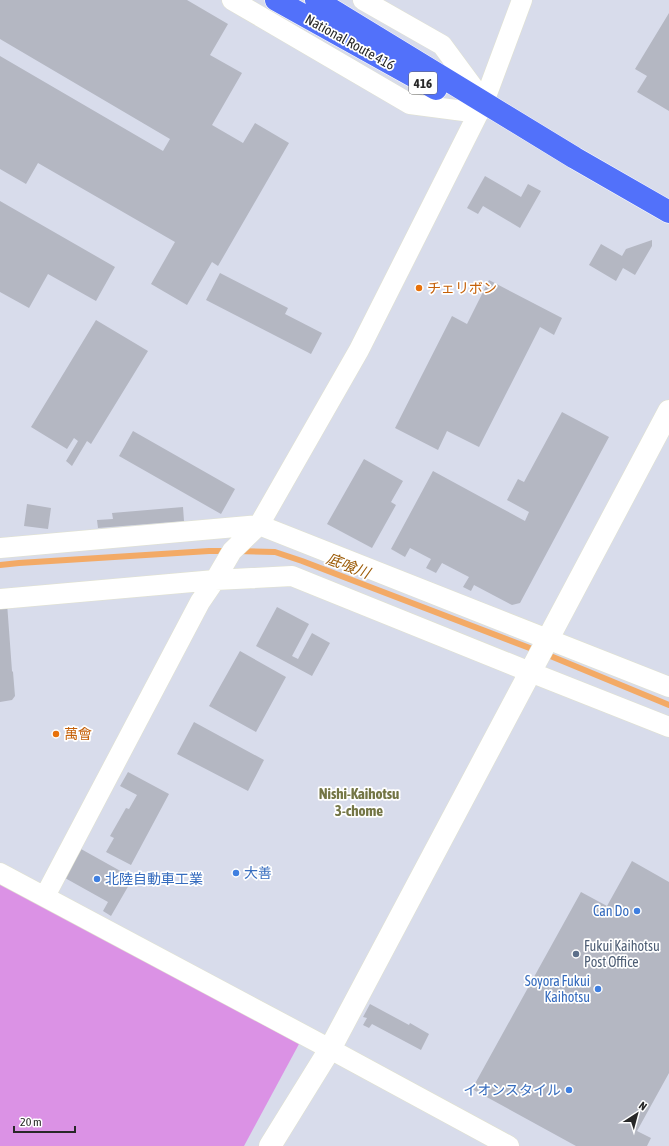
<svg xmlns="http://www.w3.org/2000/svg" width="669" height="1146" viewBox="0 0 669 1146" font-family="'Asap Condensed','Noto Sans JP',sans-serif">
<style>
.green{fill:#db92e5}
.lines{fill:none;stroke-linecap:round;stroke-linejoin:round}
.stream{stroke:#f3aa66;stroke-width:6}
.building{fill:#b4b7c2}
.minor-casing{stroke:#e1e2ce;stroke-width:21}
.tertiary-casing{stroke:#e1e2ce;stroke-width:23}
.trunk-casing{stroke:#fff;stroke-width:23}
.minor{stroke:#fff;stroke-width:20}
.tertiary{stroke:#fff;stroke-width:22}
.trunk{stroke:#5271fa;stroke-width:22}
.food-dot{fill:#e8710a;stroke:#fff;stroke-width:1.5}
.shop-dot{fill:#3f7fe0;stroke:#fff;stroke-width:1.5}
.service-dot{fill:#5c6f8a;stroke:#fff;stroke-width:1.5}
.labels{text-anchor:middle;stroke-width:3.5;stroke-linejoin:round;paint-order:stroke}
.shield{fill:#fff;stroke:#686868;stroke-width:1}
.shield-label{font-size:13px;font-weight:bold;fill:#282828}
.street-label{font-size:14px;fill:#282828;stroke:#fff}
.food-label{font-size:14px;fill:#c56008;stroke:#fff;text-anchor:start}
.shop-label{font-size:14px;fill:#366cbe;stroke:#fff;text-anchor:end}
.service-label{font-size:14px;fill:#4e5e75;stroke:#fff;text-anchor:start}
.water-label{font-size:15px;font-style:italic;fill:#9c5b07;stroke:#fff}
.neighbourhood-label{font-size:15px;font-weight:bold;fill:#737544;stroke:#fff}
</style>
<rect width="100%" height="100%" fill="#d8dceb"/>
<path class="green" d="M0,883l34,17 265,144 -55,102h-244z"/>
<g class="lines">
<path class="stream" d="M237,551l38,1 27,9 246,94 121,50
M0,565l19,-2 190,-12h19"/>
</g>
<path class="building" d="M0,0h187l41,24 -18,31 32,18 -30,52 31,18 12,-20 34,20 -71,123 -6,-4 -25,43 -36,-21 24,-42 -137,-79 -12,21 -26,-15v-113l163,95 7,-12 -170,-100z
M669,13v98l-32,-19 10,-16 -12,-7z
M485,176l36,21 7,-13 13,7 -21,37 -37,-22 -5,8 -11,-6z
M0,201l115,66 -19,34 -48,-27 -19,34 -29,-16z
M652,240v6l-17,29 -12,-7 -7,13 -27,-16 12,-21 21,12 4,-7z
M220,273l68,35 -3,6 37,19 -11,21 -105,-54z
M489,280l73,38 -8,17 -14,-8 -61,120 -32,-16 -9,19 -43,-22 57,-112 15,8z
M96,320l52,31 -57,93 -4,-3 -15,25 -6,-5 12,-20 -4,-3 -7,11 -36,-22z
M562,412l47,25 -89,166 -8,2 -38,-20 -3,6 -8,-4 6,-10 -27,-14 -6,10 -10,-5 5,-9 -21,-11 -5,9 -14,-8 42,-78 92,50 4,-9 -22,-12 11,-21 6,3z
M133,431l102,58 -14,25 -102,-58z
M364,459l39,22 -12,21 5,3 -24,43 -45,-24z
M27,504l24,4 -3,21 -24,-3z
M183,507l1,14 -86,7 -1,-8 16,-1 -1,-6z
M0,603h7l5,68 1,1 2,24 -3,4 -12,2z
M277,607l32,17 -17,32 6,3 14,-26 18,10 -18,33 -56,-30z
M240,651l46,26 -30,55 -47,-26z
M194,722l70,38 -16,31 -71,-37z
M128,772l41,22 -38,71 -25,-13 8,-14 -4,-2 16,-28 3,1 8,-14 -17,-9z
M81,849l52,29 -22,38 -8,-5 5,-9 -43,-24z
M632,861l37,21v191l-32,58 14,7 -4,8h-71l-104,-57 109,-197 26,14z
M370,1004l39,21 1,-2 19,11 -8,16 -49,-26 -3,4 -6,-3 4,-7 -4,-1z"/>
<g class="lines">
<defs>
<path id="minor" d="M232,0l178,104 69,9
M363,0l79,45 42,57
M0,548l259,-23 410,162
M0,599l215,-19 77,-4 238,96 139,55
M0,873l330,176 179,97
M45,896l155,-294 15,-22 17,-29 27,-26 100,-175 125,-248 38,-102"/>
<path id="tertiary" d="M270,1146l60,-97 339,-638"/>
<path id="trunk" d="M276,0l160,89
M316,0l259,158 94,54"/>
</defs>
<use href="#minor" class="minor-casing"/>
<use href="#tertiary" class="tertiary-casing"/>
<use href="#trunk" class="trunk-casing"/>
<use href="#minor" class="minor"/>
<use href="#tertiary" class="tertiary"/>
<use href="#trunk" class="trunk"/>
</g>
<g class="food-dot">
<circle cx="419" cy="288" r="4"/>
<circle cx="56" cy="734" r="4"/>
</g>
<g class="shop-dot">
<circle cx="236" cy="873" r="4"/>
<circle cx="97" cy="879" r="4"/>
<circle cx="637" cy="911" r="4"/>
<circle cx="598" cy="989" r="4"/>
<circle cx="569" cy="1090" r="4"/>
</g>
<circle class="service-dot" cx="576" cy="954" r="4"/>
<g class="labels">
<rect class="shield" x="409" y="72" width="28" height="22" rx="3"/>
<g class="shield-label">
<text x="423" y="88">416</text>
</g>
<g class="street-label">
<text transform="translate(350 42) rotate(29)" y="5">National Route 416</text>
</g>
<g class="food-label">
<text x="427" y="293">チェリボン</text>
<text x="64" y="739">萬會</text>
</g>
<g class="shop-label">
<text x="244" y="878" text-anchor="start">大善</text>
<text x="105" y="884" text-anchor="start">北陸自動車工業</text>
<text x="629" y="916">Can Do</text>
<text x="590" y="986">Soyora Fukui<tspan x="590" dy="16">Kaihotsu</tspan></text>
<text x="561" y="1095">イオンスタイル</text>
</g>
<g class="service-label">
<text x="584" y="951">Fukui Kaihotsu<tspan x="584" dy="16">Post Office</tspan></text>
</g>
<g class="water-label">
<text transform="translate(348 566) rotate(21)" y="5">底喰川</text>
</g>
<g class="neighbourhood-label">
<text x="359" y="799">Nishi-Kaihotsu<tspan x="359" dy="17">3-chome</tspan></text>
</g>
</g>
<g transform="translate(637 1114) rotate(36)" stroke="#ffffff" stroke-width="3" paint-order="stroke">
<path d="M0-3L7 15L0 10L-7 15Z" fill="#282828"/>
<text y="-6" font-size="11" font-weight="bold" text-anchor="middle" fill="#282828">N</text>
</g>
<path d="M14 1126v6h61v-6" fill="none" stroke="#282828" stroke-width="2"/>
<text x="20" y="1126" font-size="12" fill="#282828" stroke="#ffffff" stroke-width="3" paint-order="stroke">20 m</text>
</svg>
